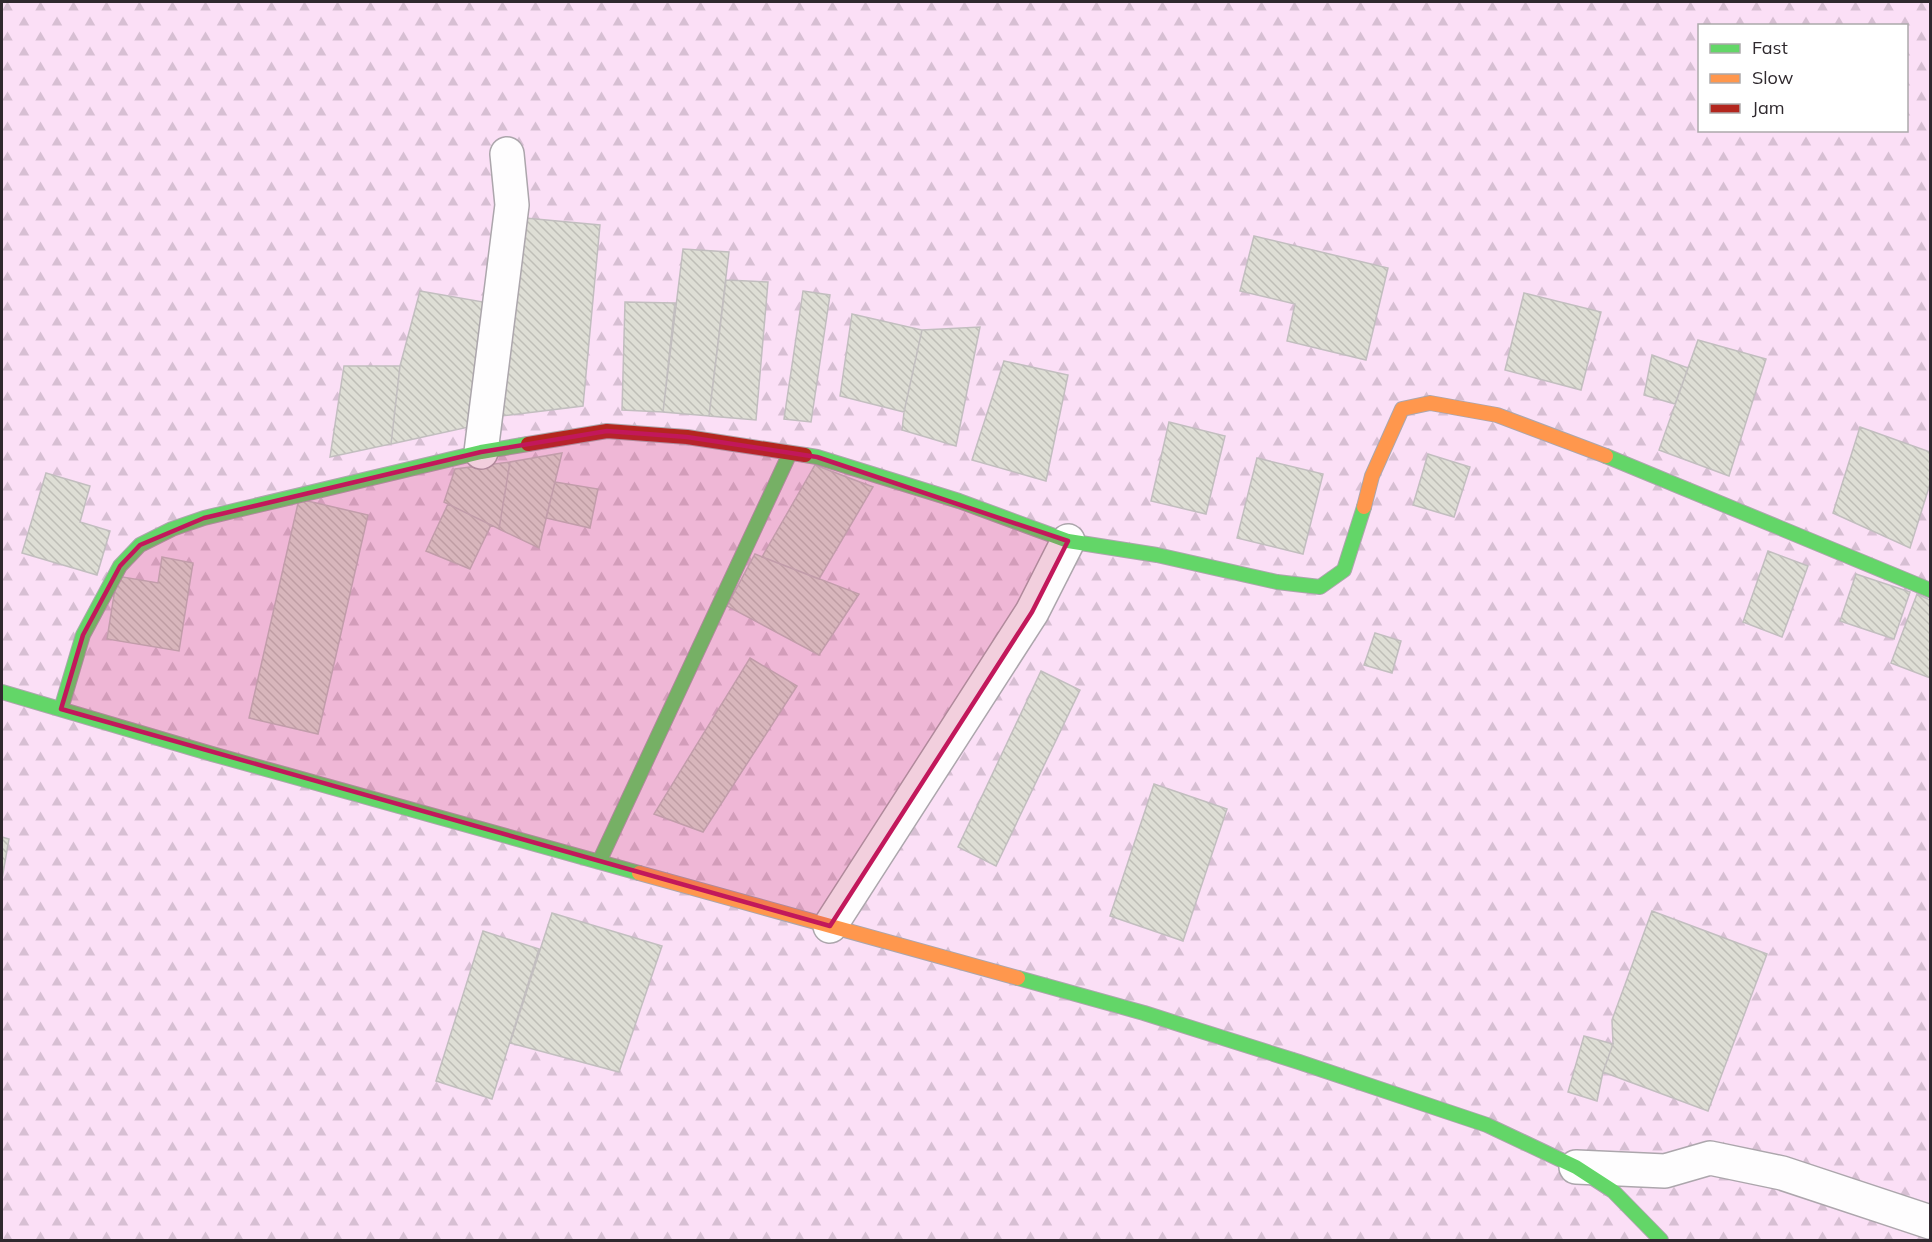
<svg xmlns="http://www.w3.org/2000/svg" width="1932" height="1242" viewBox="0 0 1932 1242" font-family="Mulish,sans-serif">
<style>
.forest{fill:url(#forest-firs);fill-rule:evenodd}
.building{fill:url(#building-back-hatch);stroke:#c2bebf;stroke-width:1.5}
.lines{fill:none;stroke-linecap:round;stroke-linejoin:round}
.street-casing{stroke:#aca6ac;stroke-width:36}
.fast-casing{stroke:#aca6ac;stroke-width:16}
.slow-casing{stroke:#aca6ac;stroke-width:16}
.jam-casing{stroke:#aca6ac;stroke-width:16}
.street{stroke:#fefdfe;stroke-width:33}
.fast{stroke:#63d668;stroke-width:14}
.slow{stroke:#ff974d;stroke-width:14}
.jam{stroke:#b3261e;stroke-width:14}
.marked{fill:#c2185b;fill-opacity:0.2;stroke:#c2185b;stroke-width:4.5;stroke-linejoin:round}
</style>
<defs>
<pattern id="forest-firs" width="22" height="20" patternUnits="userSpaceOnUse" patternTransform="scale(1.5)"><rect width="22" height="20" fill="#fbdff6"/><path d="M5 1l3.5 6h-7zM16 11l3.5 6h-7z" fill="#d7bfd3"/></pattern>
<pattern id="building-back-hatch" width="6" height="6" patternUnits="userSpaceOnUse" patternTransform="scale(1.5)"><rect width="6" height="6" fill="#deded5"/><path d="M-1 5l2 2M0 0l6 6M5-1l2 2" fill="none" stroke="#bfbeb7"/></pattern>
</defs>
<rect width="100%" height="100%" fill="#faf0f8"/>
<path class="forest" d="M2,2h1928v1238h-1928zM1700,26h206v104h-206z"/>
<path class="building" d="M525,218l75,7 -17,181 -82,10z
M1254,236l134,32 -22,92 -79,-19 8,-37 -55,-13z
M683,249l46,3 -20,164 -46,-4z
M726,280l42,2 -12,138 -47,-4z
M420,291l69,12 -20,124 -78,17 9,-78z
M803,291l27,4 -19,127 -27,-3z
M1524,293l77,19 -20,78 -76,-20z
M625,302l50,1 -12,109 -41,-2z
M852,314l70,16 -18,82 -64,-16z
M980,327l-24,119 -54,-16 2,-18 18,-82z
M1698,340l68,19 -37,117 -70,-26z
M1652,355l36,13 -13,36 -31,-9z
M1004,361l64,14 -22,106 -74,-21z
M344,366h56l-9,78 -61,13z
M1169,422l56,14 -19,78 -55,-13z
M1860,427l70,25v32l-20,64 -77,-35z
M562,453l-23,95 -40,-19 11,-67z
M1428,454l42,13 -16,50 -41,-12z
M1257,458l66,16 -20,80 -66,-16z
M510,462l-11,67 -55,-27 11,-33z
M815,465l58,22 -54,92 -57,-22z
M46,473l44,13 -10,36 30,9 -13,44 -75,-22z
M555,482l43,7 -8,39 -44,-10z
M299,499l69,16 -50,219 -69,-16z
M448,504l43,21 -21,44 -44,-18z
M1768,551l40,15 -26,71 -39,-15z
M755,554l104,40 -40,61 -92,-49z
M162,557l31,6 -14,88 -72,-12 10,-63 41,7z
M1856,574l54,18 -16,47 -54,-18z
M1917,594l13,6v78l-39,-15z
M1375,633l26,8 -9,32 -28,-8z
M750,658l47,28 -94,146 -49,-18z
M1041,671l39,19 -84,176 -38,-19z
M1154,784l73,25 -44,132 -73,-25z
M2,837l7,2 -7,40z
M1652,911l115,43 -59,157 -105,-39 10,-28 -1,-24z
M552,913l110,33 -43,126 -109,-29z
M483,931l56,18 -47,150 -56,-18z
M1584,1036l29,8 -10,28 -6,29 -29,-9z"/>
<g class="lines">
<defs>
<path id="street" d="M481,452l31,-247 -5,-51
M830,926l202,-314 36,-71
M1576,1167l89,4 45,-13 72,15 148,49"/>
<path id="fast" d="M805,455l12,2 142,44 109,40 89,14 120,27 43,5 24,-17 20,-63
M1606,456l324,134
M2,692l210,62 427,119
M61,709l22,-74 37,-69 20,-21 32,-16 32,-11 277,-66 47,-8
M599,862l191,-409
M1018,978l126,35 155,49 188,63 89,42 37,24 48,49"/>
<path id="slow" d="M1364,507l8,-31 30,-67 28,-6 67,12 109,41
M639,873l379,105"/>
<path id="jam" d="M528,444l79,-13 80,6 118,18"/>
</defs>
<use href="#street" class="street-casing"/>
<use href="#fast" class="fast-casing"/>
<use href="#slow" class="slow-casing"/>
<use href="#jam" class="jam-casing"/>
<use href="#street" class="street"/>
<use href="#fast" class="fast"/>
<use href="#slow" class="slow"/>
<use href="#jam" class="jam"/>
</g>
<path class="marked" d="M607,431l80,6 130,20 251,84 -36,71 -202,314 -769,-217 22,-74 37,-69 20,-21 64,-27 277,-66z"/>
<rect width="1932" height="1242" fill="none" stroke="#2f292e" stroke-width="6"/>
<rect x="1698" y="24" width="210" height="108" fill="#ffffff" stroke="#aca9ab" stroke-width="1.5"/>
<rect x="1710" y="44" width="30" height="9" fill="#63d668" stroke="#aca9ab" stroke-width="1.5"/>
<text x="1752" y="54" font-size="18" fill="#2f292e">Fast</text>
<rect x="1710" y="74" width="30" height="9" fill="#ff974d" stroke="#aca9ab" stroke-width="1.5"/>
<text x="1752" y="84" font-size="18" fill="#2f292e">Slow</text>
<rect x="1710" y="104" width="30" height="9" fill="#b3261e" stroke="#aca9ab" stroke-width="1.5"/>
<text x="1752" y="114" font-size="18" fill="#2f292e">Jam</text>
</svg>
